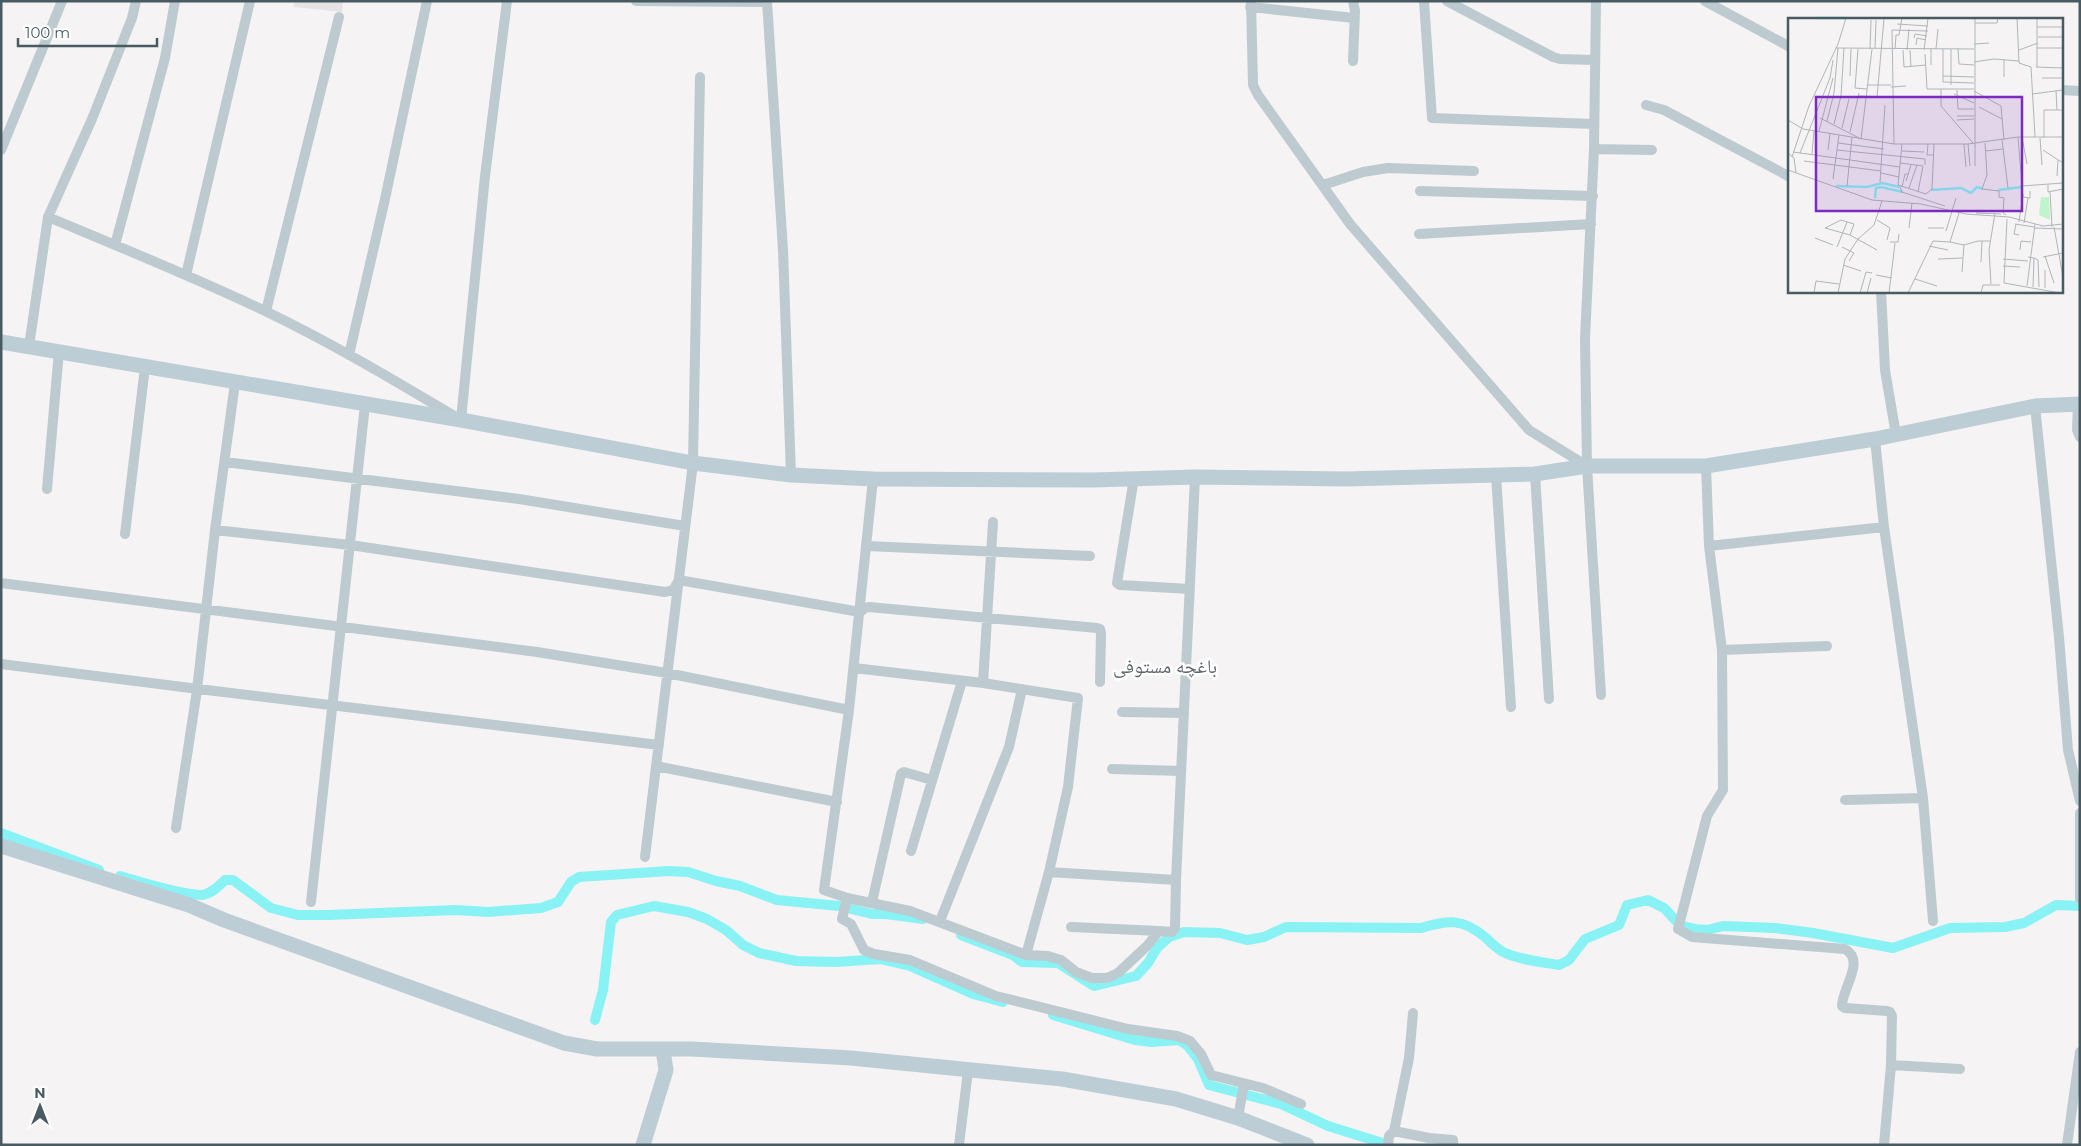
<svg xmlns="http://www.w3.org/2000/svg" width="2081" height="1146" viewBox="0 0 2081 1146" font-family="Montserrat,'Noto Naskh Arabic',sans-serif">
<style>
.education{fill:#e6e3e5}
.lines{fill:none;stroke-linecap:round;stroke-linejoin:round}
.canal{stroke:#89f2f4;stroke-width:10}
.street{stroke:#bdcbd0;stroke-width:10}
.secondary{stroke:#bdcdd5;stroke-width:15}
.labels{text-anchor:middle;stroke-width:5;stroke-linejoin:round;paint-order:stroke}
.neighbourhood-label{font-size:19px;fill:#5e6568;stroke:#fff}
.inset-river{fill:none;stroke:#89f2f4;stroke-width:2.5}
.inset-road{fill:none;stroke:#b0b6b9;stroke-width:1}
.view{fill:#7b2cbf;fill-opacity:0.15;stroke:#7b2cbf;stroke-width:2.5}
.inset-edge{fill:none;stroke:#485b62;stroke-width:2.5}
</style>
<rect width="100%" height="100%" fill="#f5f3f3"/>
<path class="education" d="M294,1h49l-1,11 -48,-5z"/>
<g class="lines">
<path class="canal" d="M1,833l98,37
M120,876c21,6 60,19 82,19 9,-1 17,-9 23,-15h8l38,28 27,7h30l128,-5 32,2 53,-4 17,-6 13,-20 8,-5 90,-6 19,1 28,9 24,5 37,14 62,6 33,8h14l37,5
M961,935l52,20 9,7 36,1 36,23 42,-10 12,-13 9,-15 12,-11 15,-5 36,1 27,7 17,-3 22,-10 135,1c27,-8 41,-10 64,9 5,5 11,11 18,15 17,8 38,10 56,13l10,-5 16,-21 34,-14 8,-20 21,-5 16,8 17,18 14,3 12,1 16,-4 52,2 38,5 80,15 57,-20 55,-1 19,-4 32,-18 24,1
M1053,1015l82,25 17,2 27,-2 8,5 11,14 11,26 72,19 47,22 61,19
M595,1020l8,-30 8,-68 6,-7 37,-9 34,6 19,7 19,11 17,15 16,8 37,8 40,1 44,-3 30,7 63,28 30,8"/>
<path class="street" d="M636,1l131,1
M767,1l16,249 8,225
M1251,1l2,84 5,10 92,129 179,206 58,36
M1353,1l2,10 -2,50
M1424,1l8,117 162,6
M1447,1l106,56 7,2 34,1
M1596,1l-2,148 -9,190 2,127 14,229
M1705,1l85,46
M1250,7l104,11
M2062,90l18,1
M1646,105l18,5 126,67
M1594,149l58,1
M1,150l61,-149
M1323,185l40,-13 25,-4 86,3
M1420,191l173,5
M48,217c72,30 146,60 217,94 67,32 132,71 196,109l24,-244 22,-175
M1419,234l172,-10
M115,245l50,-187 10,-57
M186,275l64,-274
M1881,291l4,79 11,65
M266,311l73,-294
M29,346l19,-129 44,-98 40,-101 4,-17
M349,355l36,-156 42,-198
M2078,404l-1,26 3,7
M2035,406l24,231 9,113 12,51
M1875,439l9,88 39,271 10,123
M225,462l294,37 166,27
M1706,466l3,80 13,104 1,140 -16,26 -29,113 14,8 153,12c21,12 -3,39 -3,57l3,2 42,3 3,1 2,4 -1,49 -7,80
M1535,474l14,225
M1496,475l15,232
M1134,478l-17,105 3,2 70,4
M873,479l-24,231 -25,180 23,8 63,13 116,44 22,1 13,4 15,12 16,6h15l11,-5 29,-27 12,-15 13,1 3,-4 1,-48 19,-403
M47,489l12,-138
M215,530l135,15 315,47 8,-2 6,-10 181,32 5,-4 4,-1 228,21 3,1 1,4 -1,49
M125,534l20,-167
M867,546l223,10
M1709,546l175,-19
M1,583l536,69 130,21 182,37
M1722,650l105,-4
M1,664c219,29 438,53 658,81
M854,668l129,15 95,15 -10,89 -19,85 -23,83
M983,683l10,-161
M1122,712l62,1
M656,766l181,36
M1112,769l69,2
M1845,800l78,-2
M2080,813v86
M176,828l21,-138 18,-160 20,-147
M911,851l51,-170
M645,857l48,-394 7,-386
M1049,872l127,8
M847,898l-5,21 9,5 13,26 10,4 36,6 86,36 132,33 49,7 13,5 11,13 10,21 52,13 38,16
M311,902l54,-497
M872,902l29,-128 3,-2 28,8
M940,921l69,-174 13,-58
M1071,927l88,4
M1891,1065l69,4
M1238,1118l6,-34
M1394,1131l35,7 24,2v5
M959,1145l9,-74
M1388,1145l1,-9 5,-5 15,-73 4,-45
M2067,1145l13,-93"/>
<path class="secondary" d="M1,342l460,78 232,43 98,12 82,4 220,1 102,-3 151,2 189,-5 52,-8h119l169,-27 160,-33 45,-2
M1,846l188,59 35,15 340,123 33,6h95l159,9 211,21 114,20 62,19 69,27
M643,1145l23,-75 -3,-20"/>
</g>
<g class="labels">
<g class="neighbourhood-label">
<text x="1165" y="673">باغچه مستوفی</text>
</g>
</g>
<g transform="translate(1788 18)">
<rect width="275" height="275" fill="#f5f3f3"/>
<path d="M253,179h8l1,23 -11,-5z" fill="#c0f4ca"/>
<path class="inset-river" d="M28,0h29M48,168l31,1 15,-4 18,4M143,172l30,-2 10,5 6,-6 6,2M210,172l24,-3M87,180l1,-10 5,-1 22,5"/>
<path class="inset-road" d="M229,0l2,45 12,4 4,70M187,5h22l1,-5M109,6l31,2M249,9h26M250,19h25M126,20l1,-4 12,2M186,26l15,-1M128,27l1,-7 9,2M48,30l138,1M249,30h26M70,31l-3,39 12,1M82,31l1,-29M87,31l1,-29M107,31l1,-14h3l3,-17M143,31v16M148,31l2,-20M155,31v33l31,1M170,31l1,15 15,1M115,32l1,17 22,-2M119,32l2,-21M122,32l1,17M136,32l4,-32M231,32l19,-7M137,36l2,35h47M186,44l20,-3 25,2M248,49l27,1M249,49v-49M62,58l1,-27M155,58l31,1M216,59v-18M254,60h21M79,67h24M163,67v-36M103,69l15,-1M153,71v17l32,37M169,72l1,19h16M268,72l1,20M186,73l27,15 3,34M166,76l20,9M244,76l31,-4M70,78l34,1M89,79l7,-78M191,89l23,12M169,98h17M32,100l41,21 11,-90M0,102l15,9 91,15h74l50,-7h45M169,102l17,-1M39,103l7,-28 4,-45M46,106l7,-28 3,-48M54,110l7,-29M31,113l14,-53M62,114l9,-39M230,119l4,49 41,-3M234,119l5,27M252,120l2,27M256,120v-28h19M214,122l6,48M50,125l46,6M197,125l2,32 -5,14 17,2v6l5,1 -1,15 3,2M106,126l-2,-114 36,1M114,126l-4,41 28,9 6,-5 2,-45M140,126l-1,11h7M176,126l2,23M180,126l2,22M40,132l2,-17M49,132l88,9v6M255,132l20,13M114,133l22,1M197,133l18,-2M5,134l107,15M0,135l6,5 2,15M12,135l30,-75 3,-18M24,136l2,-23M4,139l17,-51 29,-62 8,-26M16,143l77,10M112,145l23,3 -5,26M187,148v-148M0,152l84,30 49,4 45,10 43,3 34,9 20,-2M93,155l18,4M269,158l1,-16M45,161l6,-44M118,163l5,-16M92,164l5,-77M260,167v7l15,-3M59,168l5,-49M112,169l2,5 43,14M114,169l3,-13h3M121,170l8,-23M262,174l2,35M235,176v3l7,1v-7M188,195l25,1M219,201l-3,64 56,10M89,202l13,8 -3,12M231,204l3,-21M236,205l4,-25M227,206l19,3M228,206l-2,10 5,1M266,209l9,50M121,210l3,-25M140,210h16M246,210l29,1M158,213l10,-33M62,217l-25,-7 16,-8 13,4 -4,11 27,15M27,220l18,7M102,224h8l1,-8M162,224l14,3 14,-4h12M141,228l19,4M49,229l10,-25M54,229l12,6 -5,8M232,232l1,-9 10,1M257,238l9,27M240,239l6,1 -1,29M255,239l20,-4M246,240l4,2 1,27M150,241l25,-1M215,241l25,2M193,244l1,-21M55,247l18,6M215,248l17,1M174,254l2,-27M88,257l16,3M127,261l22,7M203,266l-2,-34 6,-37M239,268l8,-62M257,270v-18M26,275l2,-12 23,3M50,275l7,-34 13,-20 16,-14 8,-24M72,275l6,-21 6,1M79,275l4,-15M101,275l6,-50M120,275l25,-52 17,1 9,-29M193,275l2,-8h17"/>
<path class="view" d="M28,79h206v114h-206z"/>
<rect width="275" height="275" class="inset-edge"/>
</g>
<rect width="2081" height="1146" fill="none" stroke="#485b62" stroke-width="5"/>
<g transform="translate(40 1106)" stroke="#ffffff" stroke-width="4" paint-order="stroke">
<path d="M0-4L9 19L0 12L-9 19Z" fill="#485b62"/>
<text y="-8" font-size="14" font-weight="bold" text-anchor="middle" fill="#485b62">N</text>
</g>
<path d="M18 38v8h139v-8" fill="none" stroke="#485b62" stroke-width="2.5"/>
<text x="25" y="38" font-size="15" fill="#485b62" stroke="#ffffff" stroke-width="4" paint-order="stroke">100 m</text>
</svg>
